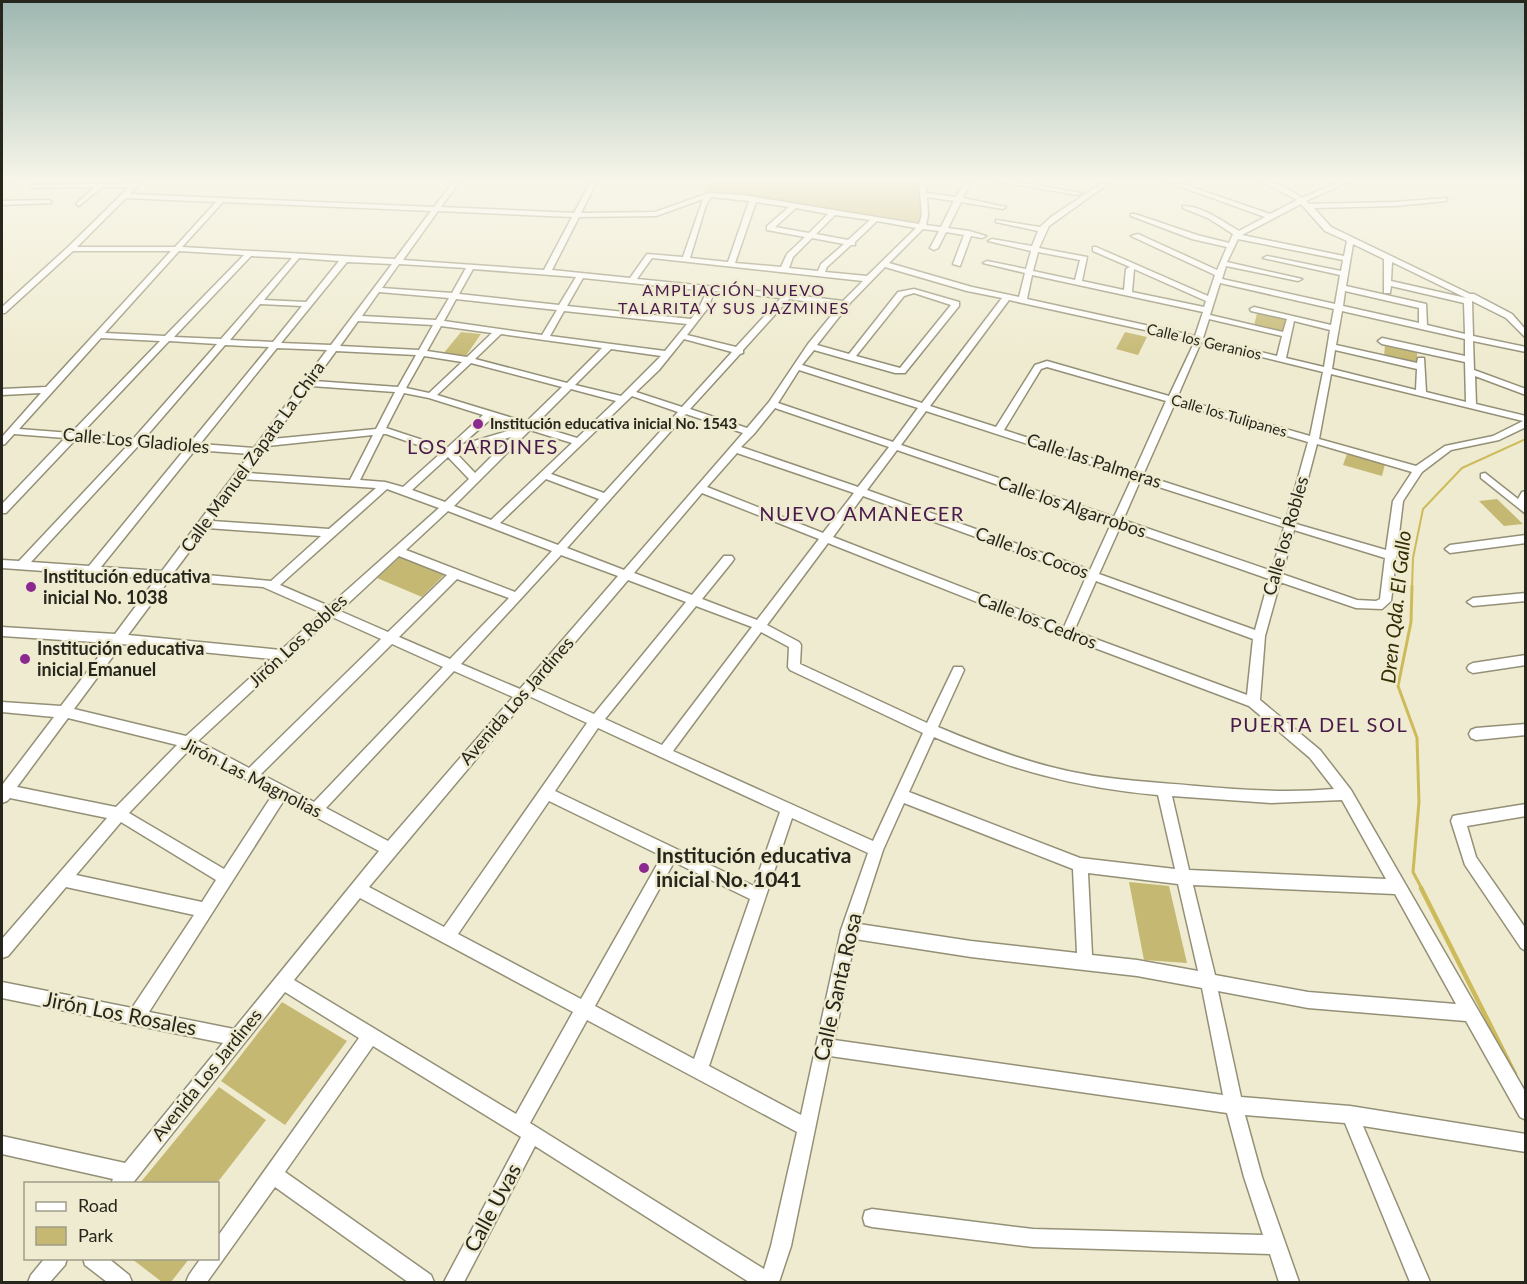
<svg xmlns="http://www.w3.org/2000/svg" width="1527" height="1284" viewBox="0 0 1527 1284" font-family="Lato,sans-serif">
<style>
.green{fill:#c5b872}
.lines{fill:none;stroke-linecap:round;stroke-linejoin:round}
.stream-far2{stroke:#cdbb5b;stroke-width:2}
.stream-far1{stroke:#cdbb5b;stroke-width:3}
.stream{stroke:#cdbb5b;stroke-width:4.5}
.minor-casing{stroke:#949077;stroke-width:3}
.minor{fill:#fff;fill-rule:evenodd}
.poi-dot{fill:#8b2991;stroke:#efebd0;stroke-width:2}
.labels{text-anchor:middle;stroke-width:5;stroke-linejoin:round;paint-order:stroke}
.far-street-label{font-size:15px;fill:#27261c;stroke:#efebd0}
.far-poi-label{font-size:15px;font-weight:bold;fill:#27261c;stroke:#efebd0;text-anchor:start}
.far-neighbourhood-label{font-size:16px;letter-spacing:1.5px;fill:#491a4c;stroke:#efebd0}
.street-label{font-size:18px;fill:#27261c;stroke:#efebd0}
.poi-label{font-size:18px;font-weight:bold;fill:#27261c;stroke:#efebd0;text-anchor:start}
.neighbourhood-label{font-size:20px;letter-spacing:1.5px;fill:#491a4c;stroke:#efebd0}
.water-label{font-size:20px;font-style:italic;fill:#342c02;stroke:#efebd0}
.near-poi-label{font-size:21px;font-weight:bold;fill:#27261c;stroke:#efebd0;text-anchor:start}
.near-street-label{font-size:21px;fill:#27261c;stroke:#efebd0}
</style>
<rect width="100%" height="100%" fill="#efebd0"/>
<path class="green" d="M712,181h206l4,36 -4,8 -215,-32z
M1257,313l31,6 -3,14 -31,-7z
M461,332l20,2 -16,23 -22,-3z
M1125,332l22,5 -9,18 -22,-6z
M1385,343l32,7v15l-33,-7z
M1347,454l38,10 -3,12 -39,-11z
M1497,499l26,25 -19,2 -25,-25z
M400,557l44,18 -22,22 -45,-19z
M1129,882l40,4 18,77 -43,-3z
M282,1002l65,39 -62,84 -64,-44z
M219,1087l47,33 -49,63h-77z
M132,1259h57l-18,23h-9z"/>
<g class="lines">
<path class="stream-far2" d="M1412,587l1,-29 10,-49 39,-41 64,-29"/>
<path class="stream-far1" d="M1412,586l-1,36 -13,64 19,52 2,64 -6,70 9,17"/>
<path class="stream" d="M1421,888l94,186"/>
<defs>
<path id="minor" d="M3,181h7l-8,6z
M135,181h7l-12,13 304,13 20,-26h6l-19,26 133,6 17,-32h6l-16,32 74,-1 54,-19 34,2 176,29 3,-9 -3,-34h6l1,12 30,4 9,-16h6l-8,17 43,9 -3,2 -42,-7 -13,26 21,3 17,5 -4,2 -11,-2 -11,30 -7,-2 11,-29 -18,-3 -8,16 -4,2 -4,-2 9,-17 -16,-2 -34,34 83,24 47,10 6,-24 -42,-10 4,-2 39,8 5,-18 -43,-10 4,-2 40,7 6,-15 -42,-9v-2l44,7 11,-10 54,-36h7l-63,45 -10,22 48,9 -5,24 42,9 2,-21 4,-2 -37,-16v-4h3l112,49 7,-21 -84,-39 7,-2 79,36 10,-23 -35,-8 -61,-23v-2h4l62,21 32,8 4,-9 -25,-16 -25,-10v-2c19,0 39,15 56,25l26,-14 -100,-36h9l96,33 27,-14 -36,-19c15,0 28,8 41,17l39,-17h9l-44,20 3,3 86,-2 52,-4v2l-2,1 -50,5 -81,2 17,19 139,67h4l38,20 14,16v8l-20,-20 -34,-17 1,35 53,11v5l-53,-11 1,29 52,19v6l-51,-19 1,28 50,12v11l-27,13 -48,10 -29,22 -19,29 -12,100 -9,8 -26,-1 -76,-26 -15,54 -5,64 60,50 31,40 175,303v27l-6,-3 -54,-96 -158,-13 -90,-17 23,106 109,9 176,28v18l-163,-26 67,156h-20l-65,-159 -100,-8 17,62 37,105h-20l-9,-28 -237,-7 -161,-20 -7,-2 -2,-7 2,-7 7,-2 161,20 230,6 -19,-58 -17,-64 -397,-57 -39,190 -12,36h-30l-214,-136 -71,136h-20l77,-145 -148,-91 -88,126 146,103 3,7h-26l-133,-95 -68,95h-21l3,-7 12,-17h17v-22l141,-198 -74,-46 -153,192h-21l2,-5 -111,-25v-18l123,27 98,-120 -221,-45v-16l130,26 62,-93 -128,-28 -58,69 -6,2v-19l105,-121 -97,-20 -3,3 -5,2v-19h1l51,-67 -52,-5v-10l59,4 48,-63 -107,-7v-9l113,7 41,-55 -154,-11v-8l17,1 110,-117 -53,-5 -70,74h-4v-9l63,-66 -51,-4 -9,10 -3,1v-8l39,-44 -39,2v-6l44,-2 125,-136h-98l-68,62h-3v-6l66,-60 61,-60h-27l-23,19 -3,-2 1,-1 17,-16 -62,1 -3,-2 1,-1 103,-2zM711,197l38,4 -21,61 -38,-4 16,-53zM927,197l27,4 -13,26 -15,-2 2,-10zM126,198l90,4 -41,45h-98zM703,199l-20,58 -36,-3 -17,24 -78,-8 27,-53 77,-1zM223,202l208,9 -36,48 -213,-12zM756,202l33,5 -22,19v4l38,7 -18,17 -6,13 -46,-4zM1301,204l24,27 22,10 -3,15 -102,-21zM796,208l32,6 -19,19 -34,-6zM438,211l134,6 -28,53 -141,-10zM835,215l35,5 -22,20 -32,-6zM877,221l39,7 -49,48 -42,-4 2,-5 24,-22h4v-3zM812,238l32,6 -23,20 -3,7 -29,-3 4,-11zM1238,239l105,21 -2,11 -74,-15 -4,2 77,17 -5,29 -113,-25 4,-13 72,15 4,-2 -75,-17zM1353,244l31,15v34h6l1,-7 73,17 1,31 -38,-9 -1,-21 -80,-18zM179,251l65,4 -79,81 -60,-3zM1038,252l42,8 -5,20 -42,-9zM251,256l41,2 -71,81 -47,-2zM299,258l40,3 -33,41 -42,-2zM652,258l211,23 -20,20 -56,-7 -150,-15zM347,262l45,2 -61,81 -50,-2zM1392,262l74,36 -75,-17zM399,264l67,4 -14,25 -70,-5zM885,267l82,24 35,7 -80,105 -120,-38 12,-15 81,23h10l54,-67v-4l-45,-13 -16,3 -49,62 -32,-9 33,-42zM473,269l103,8 -17,28 -100,-11zM1134,269l72,32 -2,6 -72,-15zM1032,275l171,37 -8,24 -168,-37zM583,278l124,13 -8,17 -8,11 -124,-13zM1220,283l114,26 -3,16 -77,-18 -4,2 1,2 36,8 -4,13 -73,-17zM715,291l66,7 -45,49 -49,-12 20,-26zM1345,291l74,17v15l-76,-17zM379,292l70,6 -13,22 -74,-4zM914,293l37,12 -51,63 -44,-12 48,-60zM456,299l101,11 -15,25 -98,-14zM789,299l50,7 -31,38 -39,58 -22,26 -57,-19 50,-55 3,-1v-3zM1009,300l13,3 173,38 -26,55 -122,-35 -12,4 -39,62 -66,-21zM260,304l42,2 -29,36 -43,-2zM564,311l123,13 -22,27 -115,-15zM1342,311l123,28v17l-83,-18 -4,3 4,3 83,18 1,40 -40,-10 -2,-34h-6l-1,5 -81,-18zM1209,319l73,17 -5,20 -74,-18zM358,321l75,4 -14,25 -79,-4zM1294,321l36,9 -6,37 -38,-9zM441,326l51,7 -25,24 -40,-6zM501,334l101,14 -35,35 -92,-24zM101,338l59,3 -89,92 -52,-4zM684,339l48,13 -50,55 -46,-15 23,-22zM169,341l48,3 -83,94 -53,-4zM1201,342l122,30 -13,64 -133,-38zM225,345l44,2 -79,96 -46,-4zM277,348l50,2 -73,98 -54,-4zM611,349l50,7 -40,40 -46,-11zM1335,350l82,19 -1,21 -84,-21zM336,351l80,4 -18,32 -84,-6zM424,356l38,6 -33,31 -23,-5zM471,363l91,24 -36,35 -89,-27zM1047,367l119,34 -32,71 -130,-42 37,-61zM799,370l119,38 -25,34 -115,-39zM1331,374l192,47 -30,15 -48,10 -29,20 -97,-27zM311,386l84,6 -19,37 -104,10zM571,389l45,12 -39,37 -42,-13zM404,393l25,5 54,17 -36,33 -61,-20zM632,396l46,16 -74,81 -53,-19zM1175,403l133,39 -22,79 -143,-46zM775,408l114,39 -31,40 -117,-40 13,-13zM926,411l206,67 -18,39 -213,-72zM686,414l57,19 -119,137 -57,-22zM492,418l29,9 -60,18zM530,430l42,13 -81,77 -37,-14zM383,434h3l55,19 -38,34 -18,-5 -25,-2zM373,435l-23,45 -103,-7 20,-27zM511,437l-36,36 -19,-20zM1317,444l95,28 -19,29 -7,49 -90,-26zM139,445l46,4 -96,117 -58,-4zM195,450l55,4 -88,117 -61,-4zM897,450l214,74 -21,46 -223,-80zM737,453l117,40 -31,40 -116,-46zM448,457l21,22 -24,23 -33,-12zM242,479l134,9 -47,41 -117,-8zM546,479l53,20 -41,46 -58,-22zM1140,481l144,46 -12,44 -149,-51zM387,489l52,19 -110,98 -49,-21zM702,493l117,46 -62,81 -55,-21 30,-37 2,-3 -2,-3h-8l-32,39 -58,-22zM863,496l223,81 -22,50 -231,-90zM448,511l104,40 -37,41 -109,-42zM1120,527l149,52 -14,51 -156,-56zM207,528l114,8 -50,45 -97,-9zM1294,530l91,28 -5,41 -4,2 -19,-1 -75,-26zM828,543l235,93 186,70 61,52 24,31c-46,4 -92,1 -138,-3 -39,-4 -79,-5 -118,-13 -48,-9 -95,-27 -140,-46l26,-57 -2,-3h-8l-27,56 -127,-59 1,-19 -2,-3 -32,-17zM561,555l57,21 -98,113 -59,-25zM399,556l48,19 -59,57 -48,-21zM457,579l52,19 -59,61 -51,-22zM169,580l94,7 59,26 -41,37 -153,-15zM628,580l58,22 -92,112 -58,-26zM1096,581l157,58 -6,56 -173,-64zM696,606l56,21 -90,118 -57,-26zM332,617l49,22 -132,129 -51,-27zM761,632l28,15 -1,20 2,3 133,63 -50,108 -200,-90zM122,644l149,15 -85,77 -112,-27zM392,644l51,23 -129,135 -53,-28zM454,671l59,26 -125,144 -62,-33zM529,696l58,27 -143,204 -75,-40zM68,718l109,27 -61,62 -99,-20zM598,728l182,84 -26,74 -199,-95zM934,737c75,32 142,51 224,58l17,74 -95,-11 -171,-66zM190,749l83,45 -49,75 -95,-56zM1172,796l99,7 71,-3 44,79 -197,-9zM284,800l95,51 -145,178 -85,-17zM549,801l113,55 -81,143 -123,-65zM904,803l169,66 4,84 -106,-12 -112,-17 24,-74zM792,818l76,35 -27,77 -40,185 -92,-49zM121,822l95,58 -14,22 -126,-27zM674,862l76,37 -56,160 -99,-53zM1088,873l90,11 20,87 -61,-11 -45,-5zM1193,885l202,9 61,110 -148,-12 -93,-17zM360,898l213,114 -57,102 -222,-134zM855,939l116,18 166,19 65,12 21,107 -389,-55zM587,1020l210,112 -26,114 -7,23 -234,-146z
M995,181h17l69,12 -3,2z
M49,200l2,1v2l-49,2v-4z
M1485,473l33,26 4,-7 4,-1v23l-45,-36v-4z
M1526,535v8l-76,10 -5,-4 5,-4z
M1526,593v8l-53,5 -6,-4 6,-4z
M1526,655v10l-53,8 -4,-2 -2,-3 2,-3 4,-2z
M1526,724v11l-50,5 -5,-2 -2,-4 2,-4 5,-2z
M1526,804v12l-59,10 9,31 50,72v22l-5,-3 -56,-83 -14,-44 2,-5 5,-1z
M45,1258h22l-2,7 -15,17h-22l3,-7z
M83,1258h25l21,17 3,7h-25l-22,-17z"/>
</defs>
<use href="#minor" class="minor-casing"/>
<use href="#minor" class="minor"/>
</g>
<linearGradient id="sky" x2="0" y2="1"><stop stop-color="#9db7b0"/><stop offset="0.5" stop-color="#f8f6ea"/><stop offset="1" stop-color="#f8f6ea" stop-opacity="0"/></linearGradient>
<rect width="1527" height="361" fill="url(#sky)"/>
<g class="poi-dot">
<circle cx="478" cy="424" r="6"/>
<circle cx="31" cy="587" r="6"/>
<circle cx="25" cy="659" r="6"/>
<circle cx="644" cy="868" r="6"/>
</g>
<g class="labels">
<g class="far-street-label">
<text transform="translate(1204 342) rotate(13)" y="5">Calle los Geranios</text>
<text transform="translate(1229 416) rotate(16)" y="5">Calle los Tulipanes</text>
</g>
<g class="far-poi-label">
<text x="490" y="429">Institución educativa inicial No. 1543</text>
</g>
<g class="far-neighbourhood-label">
<text x="734" y="296">AMPLIACIÓN NUEVO<tspan x="734" dy="18">TALARITA Y SUS JAZMINES</tspan></text>
</g>
<g class="street-label">
<text transform="translate(136 441) rotate(5)" y="6">Calle Los Gladioles</text>
<text transform="translate(253 457) rotate(-54)" y="6">Calle Manuel Zapata La Chira</text>
<text transform="translate(1094 461) rotate(18)" y="6">Calle las Palmeras</text>
<text transform="translate(1072 507) rotate(19)" y="6">Calle los Algarrobos</text>
<text transform="translate(1286 536) rotate(-74)" y="6">Calle los Robles</text>
<text transform="translate(1032 553) rotate(20)" y="6">Calle los Cocos</text>
<text transform="translate(1037 621) rotate(21)" y="6">Calle los Cedros</text>
<text transform="translate(298 641) rotate(-43)" y="6">Jirón Los Robles</text>
<text transform="translate(517 701) rotate(-49)" y="6">Avenida Los Jardines</text>
<text transform="translate(252 778) rotate(27)" y="6">Jirón Las Magnolias</text>
<text transform="translate(207 1075) rotate(-51)" y="6">Avenida Los Jardines</text>
</g>
<g class="poi-label">
<text x="43" y="583">Institución educativa<tspan x="43" dy="21">inicial No. 1038</tspan></text>
<text x="37" y="655">Institución educativa<tspan x="37" dy="21">inicial Emanuel</tspan></text>
</g>
<g class="neighbourhood-label">
<text x="483" y="454">LOS JARDINES</text>
<text x="862" y="521">NUEVO AMANECER</text>
<text x="1319" y="732">PUERTA DEL SOL</text>
</g>
<g class="water-label">
<text transform="translate(1396 607) rotate(-84)" y="7">Dren Qda. El Gallo</text>
</g>
<g class="near-poi-label">
<text x="656" y="863">Institución educativa<tspan x="656" dy="24">inicial No. 1041</tspan></text>
</g>
<g class="near-street-label">
<text transform="translate(838 987) rotate(-77)" y="7">Calle Santa Rosa</text>
<text transform="translate(120 1014) rotate(11)" y="7">Jirón Los Rosales</text>
<text transform="translate(493 1208) rotate(-62)" y="7">Calle Uvas</text>
</g>
</g>
<rect width="1527" height="1284" fill="none" stroke="#27261c" stroke-width="6"/>
<rect x="24" y="1182" width="195" height="78" fill="#efebd0" stroke="#9f9c88" stroke-width="1.5"/>
<rect x="36" y="1202" width="30" height="9" fill="#ffffff" stroke="#9f9c88" stroke-width="1.5"/>
<text x="78" y="1212" font-size="18" fill="#27261c">Road</text>
<rect x="36" y="1227" width="30" height="18" fill="#c5b872" stroke="#9f9c88" stroke-width="1.5"/>
<text x="78" y="1242" font-size="18" fill="#27261c">Park</text>
</svg>
